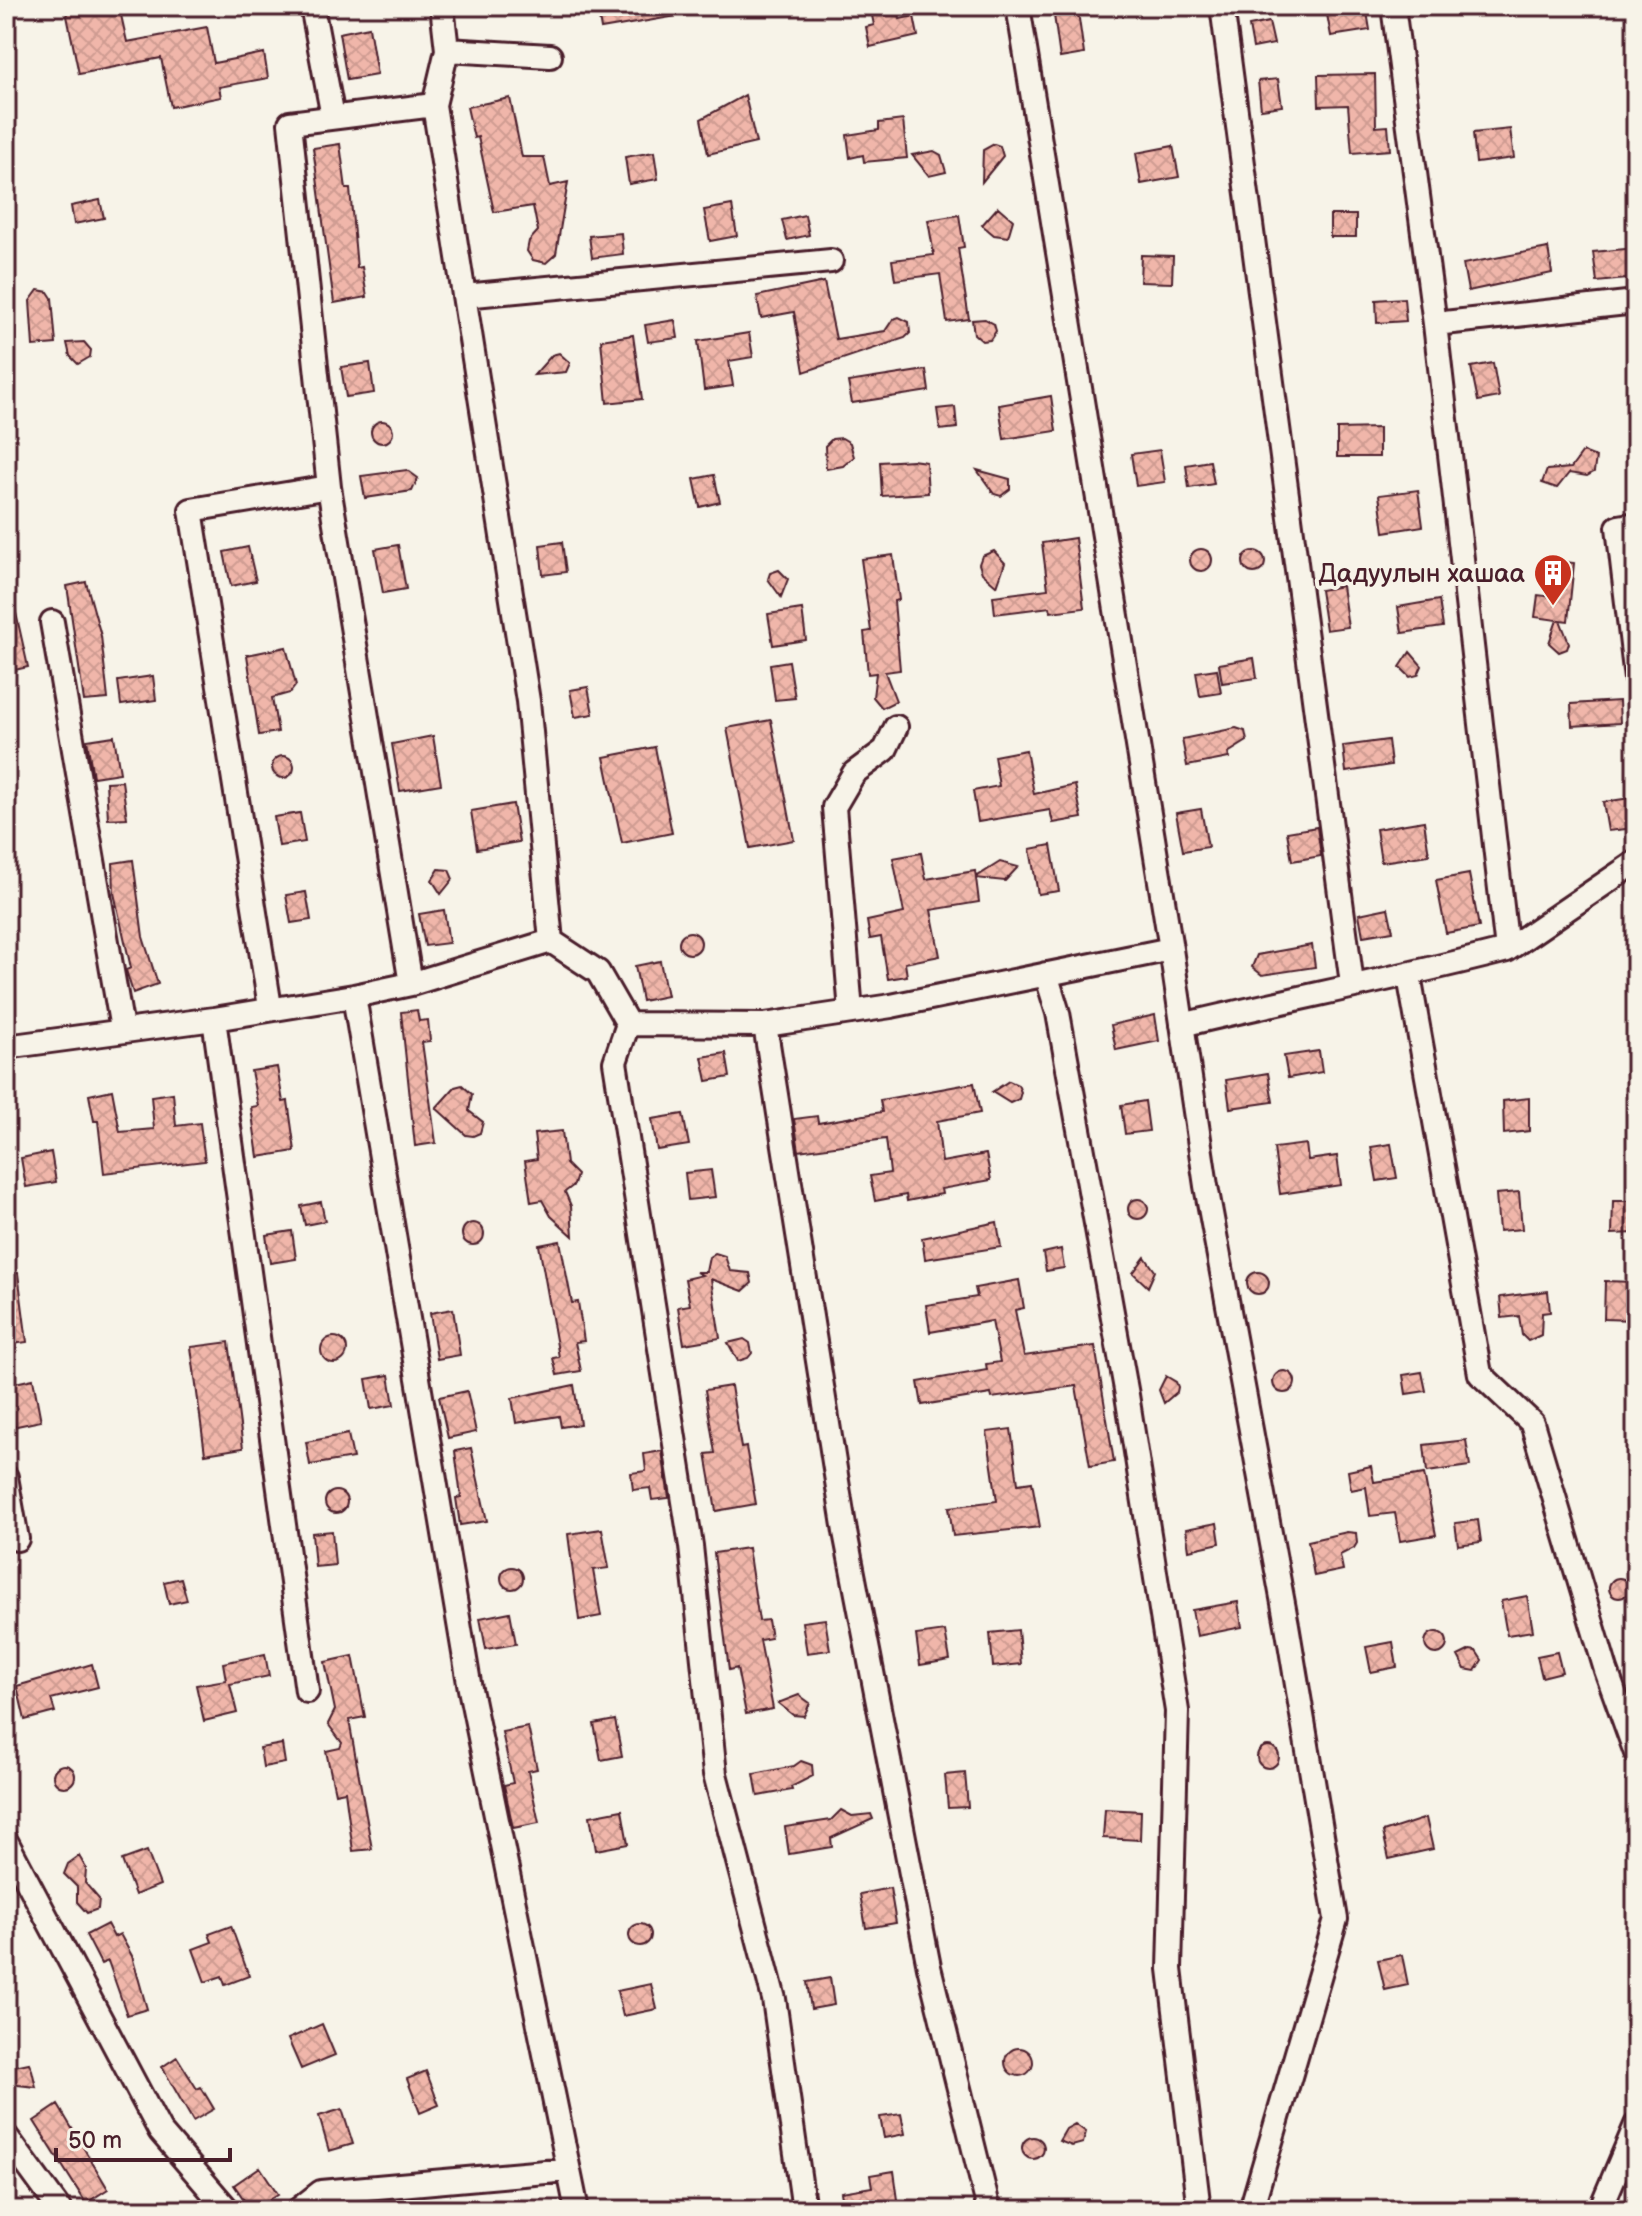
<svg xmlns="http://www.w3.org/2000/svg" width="1642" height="2216" viewBox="0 0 1642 2216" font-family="'Balsamiq Sans',sans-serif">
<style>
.building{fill:url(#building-cross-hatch);stroke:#4a1f2b;stroke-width:2}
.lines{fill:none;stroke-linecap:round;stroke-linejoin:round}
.street-casing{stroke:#4a1f2b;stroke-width:28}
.street{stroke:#f7f3e8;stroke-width:22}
.labels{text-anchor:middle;stroke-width:8;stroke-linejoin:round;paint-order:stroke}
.poi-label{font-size:26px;fill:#4a1f2b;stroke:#f7f3e8;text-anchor:end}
</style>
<defs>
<pattern id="building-cross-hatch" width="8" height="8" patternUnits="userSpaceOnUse" patternTransform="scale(2)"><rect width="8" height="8" fill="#f0b6aa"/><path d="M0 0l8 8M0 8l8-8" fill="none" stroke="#cf9c92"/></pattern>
</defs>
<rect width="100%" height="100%" fill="#f7f3e8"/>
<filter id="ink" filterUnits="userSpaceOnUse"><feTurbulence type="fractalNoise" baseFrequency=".0125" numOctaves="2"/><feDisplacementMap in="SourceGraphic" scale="16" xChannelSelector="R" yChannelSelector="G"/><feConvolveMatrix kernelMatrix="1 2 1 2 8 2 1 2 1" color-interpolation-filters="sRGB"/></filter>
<g filter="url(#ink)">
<path class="building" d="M65,6h54l8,36 80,-15 7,36 50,-10 4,25 -49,9 2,10 -50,10 -10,-49 -82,16z
M597,6h79l1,10 -76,13z
M870,6h27l3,13 14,-3 4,20 -48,11 -4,-20 8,-2z
M1347,6h19l4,24 -39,6 -5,-27z
M1078,12l6,42 -24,4 -6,-43z
M1269,22l5,22 -21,4 -4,-22z
M369,27l8,48 -30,5 -8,-47z
M1375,74l1,53 12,-1 2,24 -38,3 -4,-48 -29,1 -1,-31z
M1278,79l4,27 -21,3 -3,-28z
M745,95l11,48 -48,11 -7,-35z
M510,98l12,59h22l6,29 18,-4 -12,72 -10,9 -13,-3 -6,-9 2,-10 9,-10 -5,-25 -39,6 -16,-75 -4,1 -7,-31z
M903,120l4,38 -43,4 -1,-7 -13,3 -3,-23 32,-5v-7z
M1510,129l4,29 -38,5 -3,-30z
M340,144l6,45h4l7,79 5,-1 5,30 -33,6 -21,-155z
M994,144l6,2 3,10 -21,26 1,-32z
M1173,146l6,31 -38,7 -5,-31z
M934,151l7,4 5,17 -17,4 -17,-21z
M654,152l4,27 -29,5 -4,-27z
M100,200l4,18 -30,6 -3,-18z
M732,205l5,31 -27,5 -6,-31z
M998,207l15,13 -5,17 -14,-2 -12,-10z
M805,215l4,20 -22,5 -5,-20z
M959,215l5,32 -6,1 11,71 -22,3 -7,-48 -45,6 -3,-20 42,-5 -6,-35z
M1330,215h26v22h-26z
M621,233l2,21 -31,4 -3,-22z
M1548,248l4,25 -84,18 -5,-27z
M1636,248v30l-39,4 -4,-30z
M1141,255l32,1 -1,27 -32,-1z
M824,282l12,57 49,-8 8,-12 6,-2 10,5 1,11 -5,5 -101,34 -10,-60 -33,6 -4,-22z
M38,290l10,2 4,6 4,46 -23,2 -3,-45z
M1404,298l2,23 -29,2 -1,-23z
M985,319l9,5 2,7 -6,9 -8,1 -8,-7 -2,-14z
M675,320l3,18 -30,4 -3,-17z
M749,333l4,24 -24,4 4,25 -29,4 -6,-49z
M633,335l9,64 -35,4 -6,-63z
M84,342l7,8 -1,7 -12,7 -8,-8 -3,-13z
M559,353l11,10 -4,9 -32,3 18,-20z
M370,363l4,30 -28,4 -5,-30z
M1493,363l6,34 -21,4 -7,-34z
M926,370l3,21 -77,12 -4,-21z
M1051,396l5,35 -52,8 -5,-34z
M955,407l2,21 -17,2 -3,-21z
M371 432a11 11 0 1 1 22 0a11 11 0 1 1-22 0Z
M1379,428v29h-42v-28z
M842,438l8,5 4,14 -11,9 -17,3 -1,-23 7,-7z
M1160,450l5,32 -29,4 -5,-32z
M1583,452l13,5 -2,15 -7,4 -18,-3 -12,15 -15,-5 5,-13 24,-2z
M912,460l14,2 2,31 -46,3 -2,-34z
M1210,461l4,23 -25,4 -3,-23z
M407,470l11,8 -6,13 -47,7 -4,-22z
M977,470l33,9v10l-9,7 -7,-2z
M714,475l6,27 -20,5 -6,-28z
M1418,490l5,36 -39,6 -5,-37z
M1075,538l9,70 -33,4 -1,-5 -55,7 -2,-18 55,-7 -6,-46z
M562,542l4,30 -23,3 -3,-30z
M398,545l8,44 -23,4 -8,-44z
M248,547l8,34 -25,5 -7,-34z
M1190 560a11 11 0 1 1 22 0a11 11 0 1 1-22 0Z
M1243 562a11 11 0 1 1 22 0a11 11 0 1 1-22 0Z
M994,551l11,12 -8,23 -15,-13 -3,-9 3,-8z
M893,555l6,45 -5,1 6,69 -15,2 11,29 -14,7 -9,-11 3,-24 -8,1 -4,-42 7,-1 -10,-72z
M1558,561l16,2 -6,58 -8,-1 9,23 -2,6 -8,3 -10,-9 8,-23 -22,-3 3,-22 15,2z
M779,570l9,9 -7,18 -13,-18 2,-6z
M86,582l15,54 7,63 -24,2 -17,-115z
M1342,586l6,41 -22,3 -6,-40z
M1439,600l4,27 -41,6 -4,-26z
M6,604h8l14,63 -22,5z
M802,609l4,31 -33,5 -5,-31z
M286,647l10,38 -6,8 -18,5 6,34 -19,3 -12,-80z
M1410,652l12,14 -4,9 -8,2 -10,-10z
M1254,658l3,20 -35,5 -3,-19z
M789,661l6,37 -20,2 -5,-36z
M1217,669l4,24 -21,3 -4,-24z
M153,676l3,24 -35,5 -3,-24z
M588,687l5,27 -18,3 -5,-27z
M1619,701l1,22 -48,3 -1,-22z
M771,720l23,120 -44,8 -23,-120z
M1236,728l9,3 2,10 -19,12 1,5 -42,8 -5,-27z
M114,736l6,37 -27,4 -6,-37z
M433,736l8,48 -41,7 -8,-47z
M1388,740l3,25 -45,7 -3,-26z
M655,747l17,86 -50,10 -18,-86z
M1026,750l8,44 41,-9 7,33 -29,5 -3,-13 -72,12 -5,-31 26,-5 -5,-30z
M272 767a11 11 0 1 1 22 0a11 11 0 1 1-22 0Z
M122,781l5,37 -19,1 -2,-37z
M1631,798l4,30 -27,3 -5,-29z
M513,804l6,38 -42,7 -6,-38z
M1201,809l7,38 -25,4 -7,-38z
M300,813l5,29 -26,4 -5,-29z
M1424,821l5,34 -48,7 -5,-33z
M1317,827l4,29 -29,5 -5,-29z
M1051,845l8,46 -21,3 -8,-45z
M921,853l5,26 49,-8 1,6 24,-15 18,5 -13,14 -29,-3 3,24 -48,8 9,46 -35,7 2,13 -19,3 -7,-42 -11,2 -3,-18 37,-8 -11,-55z
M133,860l10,77 15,47 -25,9 -7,-23 5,-2 -17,-75 -1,-30z
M439,869l10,1 4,9 -12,15 -9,-14z
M1469,874l10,53 -33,6 -10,-53z
M306,892l5,28 -20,3 -5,-28z
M1388,908l5,23 -30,5 -4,-22z
M444,910l5,33 -24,3 -6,-32z
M679 943a11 11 0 1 1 22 0a11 11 0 1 1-22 0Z
M1312,945l3,22 -53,8 -10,-8 5,-12z
M660,961l7,35 -25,5 -7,-35z
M417,1010l2,11 9,-1 2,21 -8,1 14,101 -21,3 -14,-134z
M1155,1015l4,26 -43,9 -5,-25z
M1319,1051l3,21 -34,6 -4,-22z
M726,1053l4,24 -23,4 -5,-24z
M277,1067l6,35 5,-1 7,50 -37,6 -7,-50 7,-1 -7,-35z
M1268,1073l5,29 -43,6 -4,-28z
M1009,1081l9,4 3,7 -2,7 -9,4 -18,-11z
M974,1083l6,30 -43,8 5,41 44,-8 5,26 -50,9 1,5 -35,7 -1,-6 -31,6 -5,-25 20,-3 -4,-34 -87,12 -5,-32 23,-3 1,7 64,-11 -2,-12z
M462,1085l10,9 -3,17 14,11 -3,11 -7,3 -7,-1 -30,-27 19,-21z
M112,1090l8,42 34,-3 -3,-33 22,-3 3,33 24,-3 5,38 -101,12 -6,-52h-4l-5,-26z
M1529,1098v33l-25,3 -1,-33z
M1145,1101l4,30 -24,3 -4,-29z
M683,1114l6,31 -32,5 -5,-31z
M562,1131l4,33 11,11 -3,10 -9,7 6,14 2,30 -22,-20 -9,-16 -11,2 -6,-41 12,-2 -3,-25z
M1306,1144l2,16 29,-4 4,29 -61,9 -6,-46z
M1391,1144l6,34 -20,3 -6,-34z
M51,1152l5,30 -30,5 -5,-29z
M711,1170l4,27 -27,3 -3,-27z
M1519,1192l3,37 -23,2 -3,-37z
M1128 1209a10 10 0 1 1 20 0a10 10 0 1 1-20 0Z
M1613,1201h23v32l-24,1z
M321,1202l4,19 -20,4 -4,-19z
M997,1222l4,25 -76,12 -3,-21z
M462 1234a11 11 0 1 1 22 0a11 11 0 1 1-22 0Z
M292,1231l4,28 -26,4 -4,-28z
M560,1241l12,62 6,-1 6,39 -9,1 6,29 -24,4 -4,-17 6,-1 -20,-112z
M1061,1249l3,19 -18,3 -3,-18z
M715,1253l10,3 5,15 20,2 2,10 -9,8 -32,-12 9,59 -36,6 -6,-37 12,-2 -5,-26 17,-4 -6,-3h10l3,-15z
M1145,1257l10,14 -7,16 -15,-14z
M1247 1283a11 11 0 1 1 22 0a11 11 0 1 1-22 0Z
M6,1273h12l9,69 -21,3z
M1019,1280l5,28 -9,2 9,46 71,-10 19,116 -24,4 -14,-80 -84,12 -1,-4 -69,11 -4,-23 69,-12 -1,-6 14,-2 -8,-41 -62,11 -4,-27 51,-8 -2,-9z
M1605,1281l29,1 -1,38 -29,-1z
M1548,1291l2,21 -8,1 -1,22 -13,6 -6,-6 -3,-19 -17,2 -2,-21z
M453,1309l7,46 -23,4 -7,-46z
M321 1350a13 13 0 1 1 26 0a13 13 0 1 1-26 0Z
M744,1339l6,4 2,10 -4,5 -10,3 -10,-18z
M229,1342l14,106 -38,6 -14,-107z
M1273 1382a11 11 0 1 1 22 0a11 11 0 1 1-22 0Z
M1422,1372l4,19 -20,3 -3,-19z
M389,1375l5,30 -23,4 -5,-30z
M1166,1376l10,6 2,5 -1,5 -13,11 -5,-13z
M33,1379l8,42 -29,6 -6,-42z
M574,1385l6,39 -19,3 -2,-11 -43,7 -4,-25z
M731,1386l10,62 5,-1 10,57 -40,7 -10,-57 9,-1 -10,-63z
M467,1391l9,41 -28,6 -9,-41z
M1011,1429l7,55 14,-2 8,45 -87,9 -4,-29 48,-6 -10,-69z
M348,1434l5,24 -43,7 -4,-23z
M1466,1440l4,26 -43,6 -3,-27z
M471,1448l16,73 -27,4 -4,-27 5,-1 -6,-46z
M662,1451l7,47 -17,2 -2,-12 -17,2 -2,-17 15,-2 -2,-17z
M1371,1466l3,16 50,-8 12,61 -36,6 -5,-28 -25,3 -4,-29 -15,3 -3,-19z
M325 1502a11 11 0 1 1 22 0a11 11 0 1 1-22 0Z
M1478,1520l3,22 -23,3 -3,-22z
M1217,1523l3,20 -31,7 -3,-21z
M602,1529l7,39 -16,2 8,46 -22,4 -11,-86z
M332,1531l3,34 -20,2 -3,-34z
M1347,1532l9,1 1,10 -3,5 -14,7 3,15 -29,6 -6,-35z
M748,1548l11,73 9,-1 3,18 -11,2 13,69 -27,5 -9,-46 -8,2 -15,-117z
M501 1578a11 11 0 1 1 22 0a11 11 0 1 1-22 0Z
M1609 1588a10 10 0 1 1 20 0a10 10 0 1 1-20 0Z
M181,1578l6,22 -18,4 -5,-22z
M1527,1596l6,35 -26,4 -6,-34z
M1238,1602l4,25 -45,9 -5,-26z
M510,1612l6,32 -30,5 -6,-31z
M825,1619l5,31 -23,3 -5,-31z
M1018,1630l3,34 -28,3 -3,-34z
M945,1631l5,29 -30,5 -4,-30z
M1425 1643a11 11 0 1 1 22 0a11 11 0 1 1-22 0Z
M1393,1642l4,25 -26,5 -5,-25z
M1470,1650l6,1 6,9 -7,11 -10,-2 -7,-13z
M1557,1652l5,20 -20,5 -5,-21z
M265,1654l4,22 -39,8 7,29 -33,8 -8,-36 30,-5 -3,-17z
M353,1656l12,61 -16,3 23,129 -19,2 -8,-60 -10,2 -9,-42 14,-3 2,-5 -14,-19 7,-14 -10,-48z
M92,1664l6,23 -47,12 4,13 -30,8 -8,-34z
M799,1695l11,8 -6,13 -11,-1 -15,-12z
M615,1720l7,36 -21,4 -7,-36z
M528,1727l9,42 -9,2 11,52 -26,5 -9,-43 9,-2 -11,-51z
M282,1744l3,19 -22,4 -3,-19z
M1257 1757a11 11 0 1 1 22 0a11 11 0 1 1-22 0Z
M801,1761l11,4 1,11 -22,11 1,3 -34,6 -4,-22 40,-8z
M53 1776a11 11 0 1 1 22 0a11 11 0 1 1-22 0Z
M965,1773l3,34 -20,1 -3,-33z
M1105,1809l36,2 -1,29 -37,-2z
M622,1810l6,34 -32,6 -6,-34z
M841,1810l11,6 19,-2 2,5 -42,19 1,9 -43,7 -4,-27 46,-7z
M1426,1818l7,31 -44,10 -6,-27z
M147,1851l13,34 -25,10 -13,-35z
M79,1856l7,12 -1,15 14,16 -1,10 -11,4 -10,-11v-15l-13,-13 4,-10z
M890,1888l6,35 -30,5 -6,-34z
M629 1935a11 11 0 1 1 22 0a11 11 0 1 1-22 0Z
M107,1924l7,13 6,-3 12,22 15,53 -20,6 -19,-54 -7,3 -15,-29z
M231,1926l18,50 -24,9 -3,-9 -17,6 -12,-33 19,-7 -3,-8z
M1402,1955l6,30 -23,5 -7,-30z
M830,1978l4,27 -23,4 -4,-27z
M651,1984l6,25 -34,7 -6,-25z
M322,2024l13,31 -34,14 -13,-30z
M1005 2062a14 14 0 1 1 28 0a14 14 0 1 1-28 0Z
M177,2057l20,32 4,-2 13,22 -21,12 -31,-54z
M29,2063l3,7 4,17 -18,-2 -8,-9 4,-10z
M426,2071l13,34 -19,8 -13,-34z
M58,2105l50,84 -22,14 -52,-82z
M342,2109l11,35 -24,7 -10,-35z
M901,2114l4,20 -21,4 -4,-21z
M1075,2124l11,8 -3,11 -11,3 -13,-5 7,-12z
M1022 2148a11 11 0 1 1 22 0a11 11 0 1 1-22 0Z
M260,2167l18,27 -27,16 -17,-25z
M894,2171l5,36 -55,3 -3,-18 31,-5 -2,-12z"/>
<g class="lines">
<defs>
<path id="street" d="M312,6l21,111
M1222,6l130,978
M1393,6l42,318 72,626 129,-88
M447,50l103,6
M434,105l13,-55 -5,-44
M464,296l367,-35
M1435,324l201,-22
M1636,524l-18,3 18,152
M52,622l70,407
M551,941l47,31 30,52 -13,38 76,484 24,228 59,225 30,211
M1171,949l35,237 81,439 49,294 -85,291
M1046,974l12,39 69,382 50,316 -7,258 29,241
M1409,976l71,398 52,49 74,247 30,83
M411,984l-82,-497 -39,-364 144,-18 94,596 23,240
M354,996l116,693 107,521
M270,1007l-79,-497 138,-23
M851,1012l-17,-205 20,-34 31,-23 11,-23
M214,1019l93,672
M628,1024l137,1 126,-19 280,-57 -153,-943
M765,1025l80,507 84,435 60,243
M1182,1025c108,-26 217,-47 325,-75
M6,1047l208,-28 140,-23 57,-12 140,-43
M6,1477l11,62
M6,1841l154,290 68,79
M6,2136l54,74
M298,2210l23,-18 247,-22
M1600,2210l36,-85"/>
</defs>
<use href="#street" class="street-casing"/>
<use href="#street" class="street"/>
</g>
</g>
<defs>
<symbol id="building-pin" viewBox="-11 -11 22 30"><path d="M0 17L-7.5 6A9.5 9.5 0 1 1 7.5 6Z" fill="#c8321e" stroke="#f7f3e8"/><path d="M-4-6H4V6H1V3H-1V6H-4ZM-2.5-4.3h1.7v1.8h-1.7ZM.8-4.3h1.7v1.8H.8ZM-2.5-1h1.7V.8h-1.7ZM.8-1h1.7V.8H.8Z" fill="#fff"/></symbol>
</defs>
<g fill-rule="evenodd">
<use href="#building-pin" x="1531" y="551" width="44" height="60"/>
</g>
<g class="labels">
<g class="poi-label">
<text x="1525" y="582">Дадуулын хашаа</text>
</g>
</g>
<rect width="1642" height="2216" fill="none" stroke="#f7f3e8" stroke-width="32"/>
<rect x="16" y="16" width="1610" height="2184" fill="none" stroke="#4a1f2b" stroke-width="3" filter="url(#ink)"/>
<path d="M56 2148v12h174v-12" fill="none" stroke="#4a1f2b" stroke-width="4"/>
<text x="68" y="2148" font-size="24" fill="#4a1f2b" stroke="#f7f3e8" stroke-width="6" paint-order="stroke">50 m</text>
</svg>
